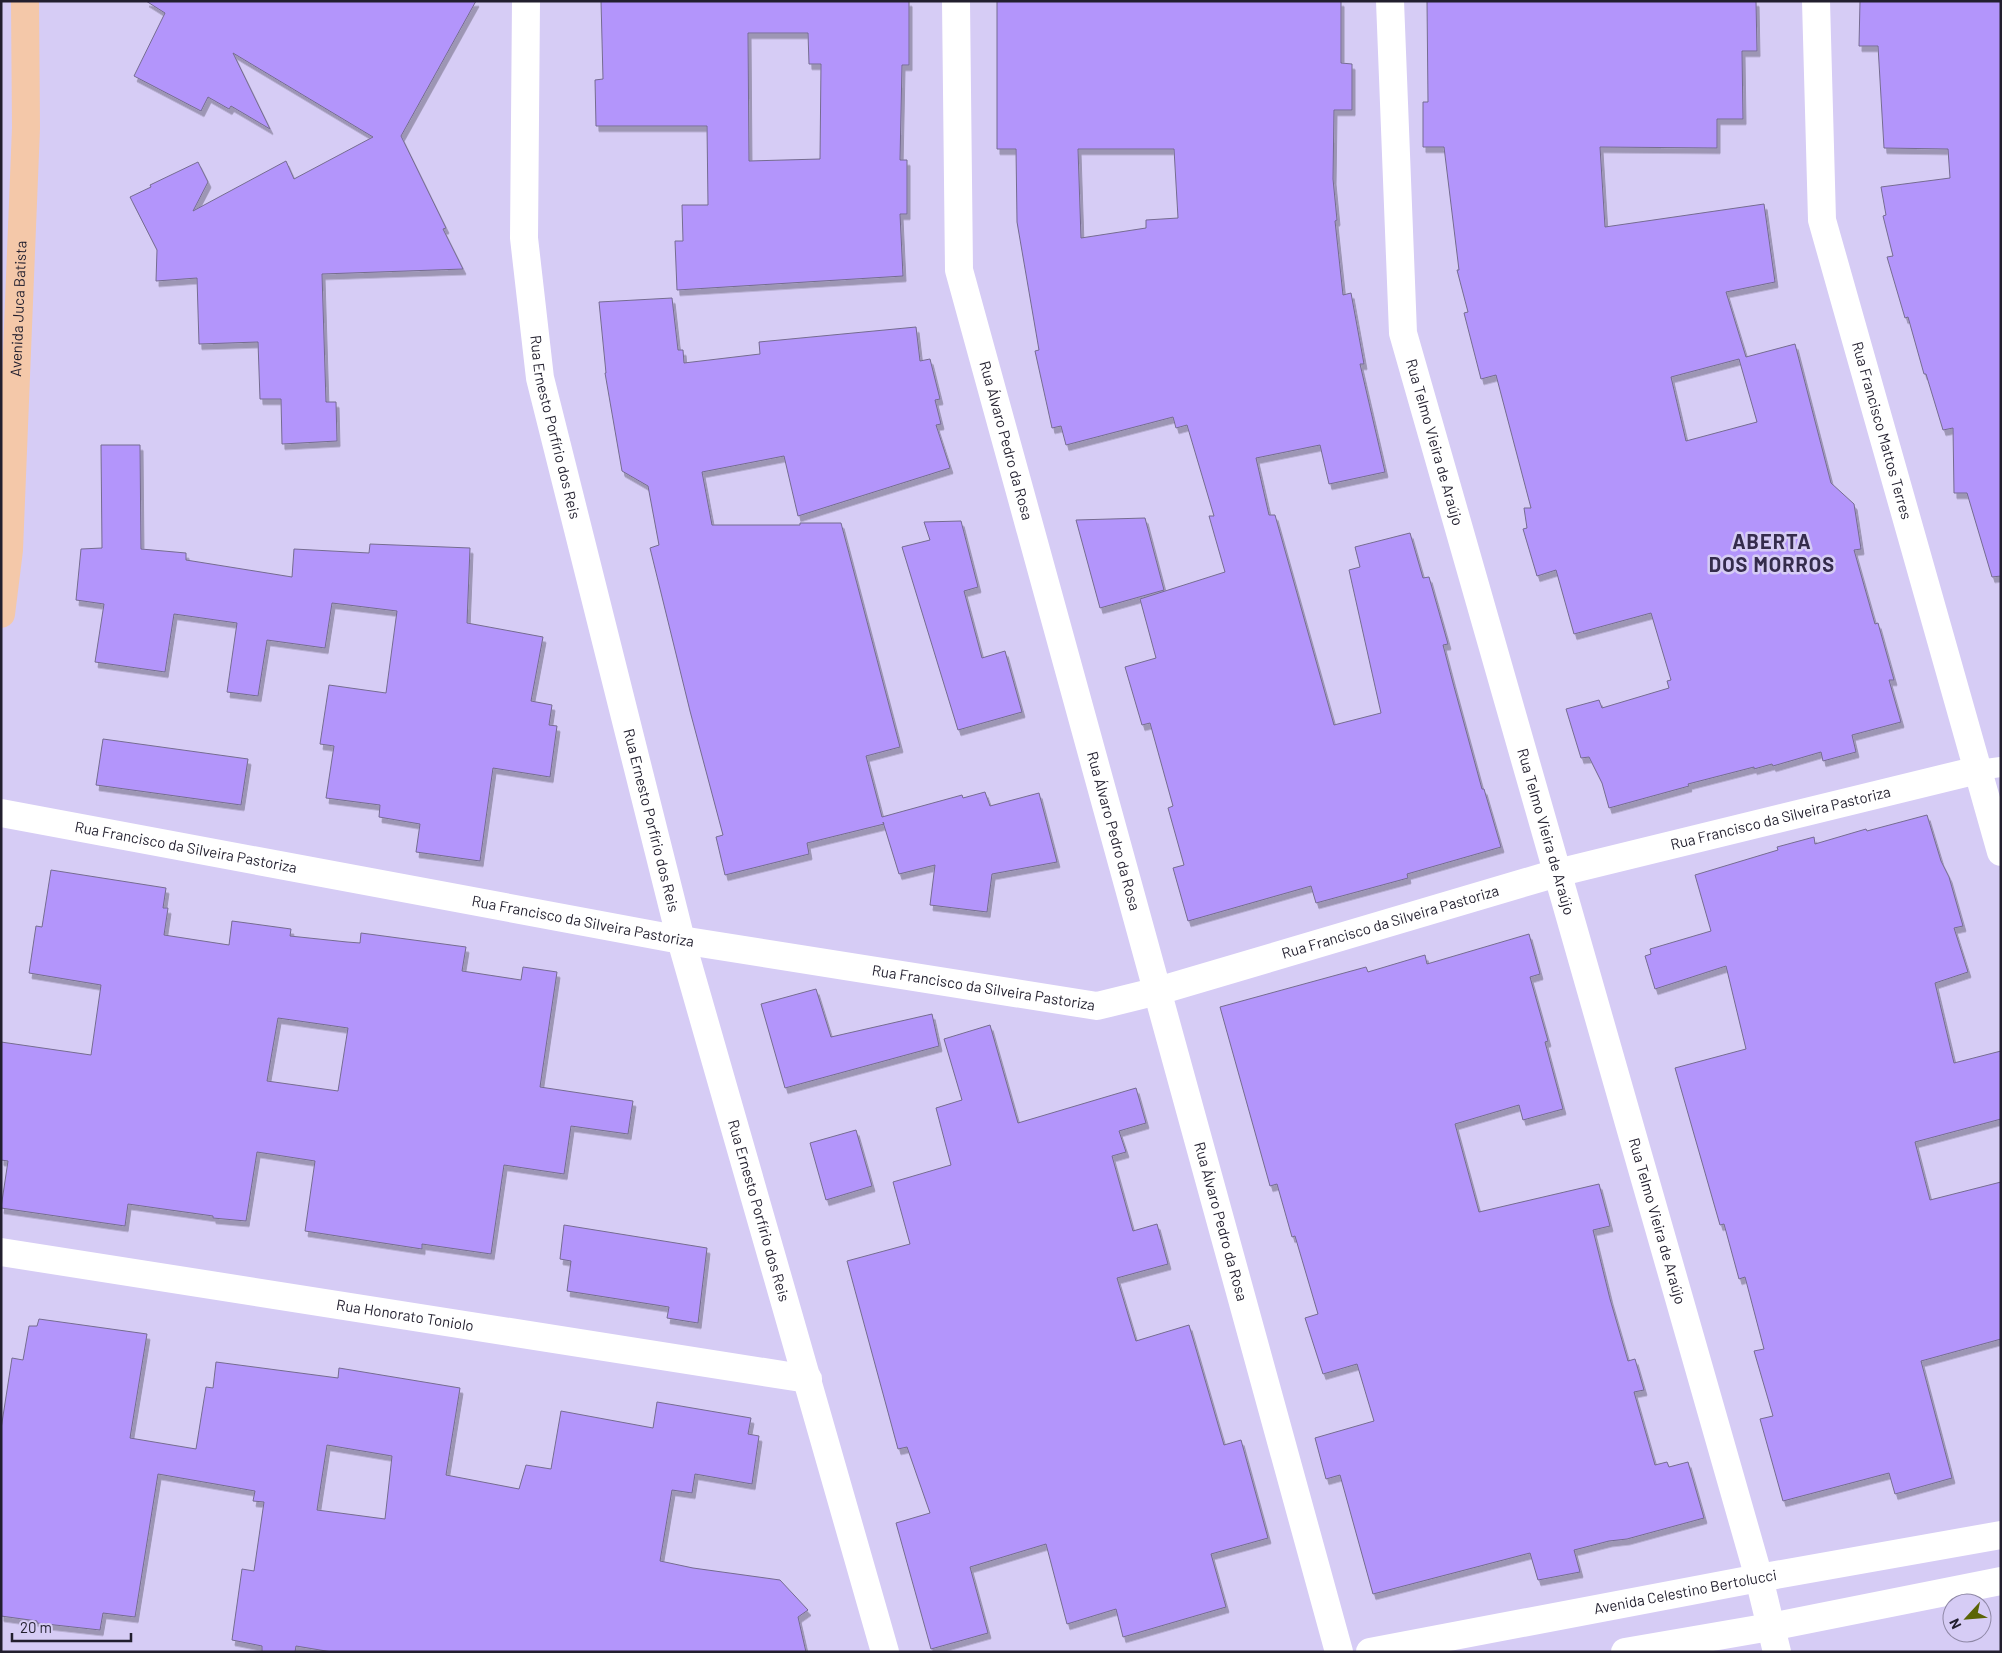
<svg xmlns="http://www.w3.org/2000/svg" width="2002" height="1653" viewBox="0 0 2002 1653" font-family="Barlow,sans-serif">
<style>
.building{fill:#b395fb;stroke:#756c90;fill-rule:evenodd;filter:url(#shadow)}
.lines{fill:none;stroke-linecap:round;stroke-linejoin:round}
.lane{stroke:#fff;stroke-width:20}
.street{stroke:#fff;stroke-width:28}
.secondary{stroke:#fff;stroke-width:28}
.primary{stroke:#f4c8a9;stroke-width:28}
.labels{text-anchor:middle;stroke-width:5;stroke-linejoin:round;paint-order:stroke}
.street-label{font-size:15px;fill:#221f2e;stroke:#d6ccf5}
.district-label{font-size:20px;font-weight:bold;letter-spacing:1px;fill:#352c4c;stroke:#d6ccf5}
</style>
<defs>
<filter id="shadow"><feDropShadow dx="3" dy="5.5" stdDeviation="0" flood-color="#0004"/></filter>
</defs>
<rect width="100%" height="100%" fill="#d6ccf5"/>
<path class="building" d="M146,1h330l-75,135 45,92 -3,1 20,40 -141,5 4,128h10l1,39 -55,3 -1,-45h-21l-2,-57 -59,2 -2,-66 -41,3 1,-31 -27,-53 21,-10 -1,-2 48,-23 10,20 -15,29 93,-50 8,18 79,-42 -140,-84 37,76 -39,-23 -2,3 -21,-12 -7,14 -67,-35 31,-63z
M601,1h308v64h-7l-2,95h7v54h-7l3,62 -226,14 -2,-49h8l-1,-36h26l-1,-79h-111l-1,-46 8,-1zM748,33h60l1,31h12l-1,95 -71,2z
M997,1h344v62l11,1v46h-18l-1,69 4,41 -2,1 8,74 8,-2 13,71h-4l25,108 -56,12 -9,-39 -64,13 13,57h6l59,210 47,-12 -32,-143 11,-3 -5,-20 55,-14 13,45 6,-1 19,67 -5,1 10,38 29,106h2l17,58 -94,27 1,4 -92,25 -5,-17 -123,35 -15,-53 11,-3 -16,-57 5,-2 -23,-83 -8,2 -17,-58 31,-9 -16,-59 85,-27 -16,-56h5l-27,-91 -11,3 -3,-11 -107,28 -5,-19 -9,2 -17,-77 4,-1 -22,-128 -1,-73h-19zM1078,149h96l4,69 -32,2v8l-65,10z
M1427,1h329l1,50h-15l1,68h-26v29l-117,-1 5,80 159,-23 11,78 -49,10 20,65 49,-13 36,139 23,21 7,45 -7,1 21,74 3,-1 16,57h-5l12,42 -49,13 4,17 -33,9 -2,-9 -48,14 -1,-2 -18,5v-2l-66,17 1,2 -80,22 -7,-25 -13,-26 -8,1 -15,-49 33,-9 3,8 67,-20 -2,-7 4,-1 -20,-67 -77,21 -18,-64 -19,6 -14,-47 4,-1 -3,-20h7l-35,-133 -15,4 -17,-66 4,-1 -11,-42h2l-15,-123h-21v-45h5zM1739,359l18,63 -71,19 -15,-64z
M1860,1h141v575l-9,1 -25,-84h-13l-1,-65 -10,2 -17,-56h-2l-16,-57 -3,1 -18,-61 6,-1 -10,-40 3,-1 -5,-28 69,-9 -2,-29 -64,-1 -6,-102h-19z
M672,298l6,52h5l1,13 76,-9 -1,-12 157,-15 4,34 10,-2 10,40 -5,1 6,24 -5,1 14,43 -152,48 -14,-60 -82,16 10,53h88v-2h41l59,224 -34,9 16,61 80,-22 1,3 22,-6 5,14 49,-13 18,69 -65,12 -5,38 -57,-7 5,-40 -36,9 -16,-52 1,2 -77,19 2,11 -84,21 -9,-38 7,-2 -33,-124 -40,-163 9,-3 -11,-59 -26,-15 -17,-98h1l-7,-71z
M101,445h39l1,104 45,4v7l106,17 2,-28 75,4 1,-9 100,4 -3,75 76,14 -12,64 21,4 -3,20 8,1 -7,51 -57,-9 -13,93 -64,-9 4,-28 -41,-7 1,-12 -54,-7 8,-52 -14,-2 9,-59 57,8 11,-82 -65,-8 -7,45 -58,-8 -9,56 -31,-4 10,-69 -63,-9 -9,58 -70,-10 9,-58 -28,-4 5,-51 21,-1z
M1145,518l19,72 -64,18 -24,-88z
M961,521l17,66 -14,4 18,67 23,-7 17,61 -64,18 -56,-183 28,-7 -6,-18z
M103,739l145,20 -7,46 -145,-20z
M1927,815l14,46 8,16 14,49 -9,2 14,44 -33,11 19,80 47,-12v68l-86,23 15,58 71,-18v157l-80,22 31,117 -57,16 -6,-21 -106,28 -23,-82 13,-3 -19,-65 10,-2 -19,-72 -6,2 -15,-55 -4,1 -45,-157 71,-19 -20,-83 -71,23 -10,-33 6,-2 -1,-5 61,-18 -16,-56 83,-25 -1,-3 37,-10 1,7 51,-15 1,2z
M51,870l115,18 -3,20h5l-4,27 65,10 3,-24 59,8 -1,7 57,6 13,1 1,-10 105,14 -4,24 59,9 2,-13 34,5 -17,115 93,14 -5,33 -57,-8 -7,48 -60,-9 -13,89 -69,-10v5l-117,-18 10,-70 -58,-9 -11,69 -33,-3v-2l-85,-12 -3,22 -124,-18 7,-47 -7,-1v-118l90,13 10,-70 -72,-12 7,-47 6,1zM278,1018l70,10 -10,63 -71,-10z
M1529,934l11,40 -10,3 18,64 -3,1 18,67 -40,11 -4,-15 -64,19 24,88 120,-28 11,42 -17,4 17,69 18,62 7,-2 9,31 -10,2 21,73 12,-3 2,5 19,-5 16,56 -77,21 -18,2 -35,9 6,22 -42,8 -8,-27 -157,41 -33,-119 -14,4 -11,-41 59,-17 -17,-57 -34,10 -18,-56 13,-4 -23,-78 -3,1 -15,-53 -7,2 -50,-179 146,-40 2,5 57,-17 2,9z
M816,989l15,48 101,-23 7,32 -154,42 -24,-84z
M990,1025l28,98 118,-35 10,35 -27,8 7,21 -14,4 21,75 24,-7 11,40 -51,14 19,63 53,-16 35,120 17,-5 27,98 -57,16 15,53 -103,30 -7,-28 -49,15 -21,-80 -76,23 18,66 -57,16 -35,-126 34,-10 -23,-66 -9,2 -51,-188 63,-17 -17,-62 58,-17 -15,-57 26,-8 -18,-61z
M856,1130l16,56 -46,14 -16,-57z
M564,1225l143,23 -9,75 -31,-5 2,-11 -102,-16 4,-30 -11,-2z
M39,1319l108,15 -17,104 66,11 10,-62 7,1 3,-26 122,16 1,-10 121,20 -14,87 73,14 7,-24 25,4 10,-58 92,17 4,-26 94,16 -3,16 11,2 -7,48 -57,-10 -3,19 -20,-3 -12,71 33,7 87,12 28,30 -10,7 8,35h-474l-36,-6 -1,6h-33v-6l-30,-6 10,-71 12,2 10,-69 -11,-1 2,-10 -97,-17 -23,143 -32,-4 -3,17 -63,-7v-2l-36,-5v-187l11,-71 11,2 6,-34h8zM327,1445l65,11 -7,63 -68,-9z"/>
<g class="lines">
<path class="lane" d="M1978,770l23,-3"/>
<g class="street">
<path id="s1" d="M526,1l-2,237 16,140 141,562 204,712"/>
<path id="s2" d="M956,1l3,269 380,1382"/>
<path id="s3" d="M1390,1l13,332 356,1245 18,74"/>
<path id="s4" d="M1816,1l6,219 179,632"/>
<path id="s5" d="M1,813l680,127 416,66 61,-15 399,-118 421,-103"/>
<path id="s6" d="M1,1252l807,127"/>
<path d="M1625,1652l145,-25 231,-46"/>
</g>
<path class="secondary" id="s7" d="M1370,1652l389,-74 242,-43"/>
<path class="primary" id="s8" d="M1,614l8,-64 17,-422 -1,-127"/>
</g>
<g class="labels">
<g class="street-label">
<text dy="5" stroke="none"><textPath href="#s8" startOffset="306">Avenida Juca Batista</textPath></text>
<text dy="5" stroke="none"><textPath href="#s1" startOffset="429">Rua Ernesto Porfírio dos Reis</textPath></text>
<text dy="5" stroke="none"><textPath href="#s4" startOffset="438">Rua Francisco Mattos Terres</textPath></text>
<text dy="5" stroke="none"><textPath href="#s2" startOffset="446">Rua Álvaro Pedro da Rosa</textPath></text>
<text dy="5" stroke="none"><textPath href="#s3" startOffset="446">Rua Telmo Vieira de Araújo</textPath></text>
<text dy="5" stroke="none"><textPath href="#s5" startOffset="1822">Rua Francisco da Silveira Pastoriza</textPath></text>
<text dy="5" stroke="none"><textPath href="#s1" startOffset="834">Rua Ernesto Porfírio dos Reis</textPath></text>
<text dy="5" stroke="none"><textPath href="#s2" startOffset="851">Rua Álvaro Pedro da Rosa</textPath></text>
<text dy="5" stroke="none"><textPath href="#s3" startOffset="851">Rua Telmo Vieira de Araújo</textPath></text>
<text dy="5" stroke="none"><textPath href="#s5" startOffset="188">Rua Francisco da Silveira Pastoriza</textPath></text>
<text dy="5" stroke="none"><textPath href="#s5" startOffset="592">Rua Francisco da Silveira Pastoriza</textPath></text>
<text dy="5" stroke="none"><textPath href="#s5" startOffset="1418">Rua Francisco da Silveira Pastoriza</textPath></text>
<text dy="5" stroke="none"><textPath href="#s5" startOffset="998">Rua Francisco da Silveira Pastoriza</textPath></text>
<text dy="5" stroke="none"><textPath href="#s1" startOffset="1239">Rua Ernesto Porfírio dos Reis</textPath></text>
<text dy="5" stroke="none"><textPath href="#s2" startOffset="1256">Rua Álvaro Pedro da Rosa</textPath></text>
<text dy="5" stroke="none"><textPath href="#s3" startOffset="1256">Rua Telmo Vieira de Araújo</textPath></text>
<text dy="5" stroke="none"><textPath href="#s6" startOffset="409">Rua Honorato Toniolo</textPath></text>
<text dy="5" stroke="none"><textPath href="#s7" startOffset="321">Avenida Celestino Bertolucci</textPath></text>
</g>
<g class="district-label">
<text x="1772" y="549">ABERTA<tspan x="1772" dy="23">DOS MORROS</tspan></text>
</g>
</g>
<rect width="2002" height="1653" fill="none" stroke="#221f2e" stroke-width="5"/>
<g transform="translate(1967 1618) rotate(244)"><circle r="24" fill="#d6ccf5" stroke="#8e87a5"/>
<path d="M0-4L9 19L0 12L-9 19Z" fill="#5b6405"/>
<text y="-8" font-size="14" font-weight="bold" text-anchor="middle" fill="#221f2e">N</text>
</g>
<path d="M12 1633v8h119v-8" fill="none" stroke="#221f2e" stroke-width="2.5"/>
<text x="20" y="1633" font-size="15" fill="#221f2e" stroke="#d6ccf5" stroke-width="4" paint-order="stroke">20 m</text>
</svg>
